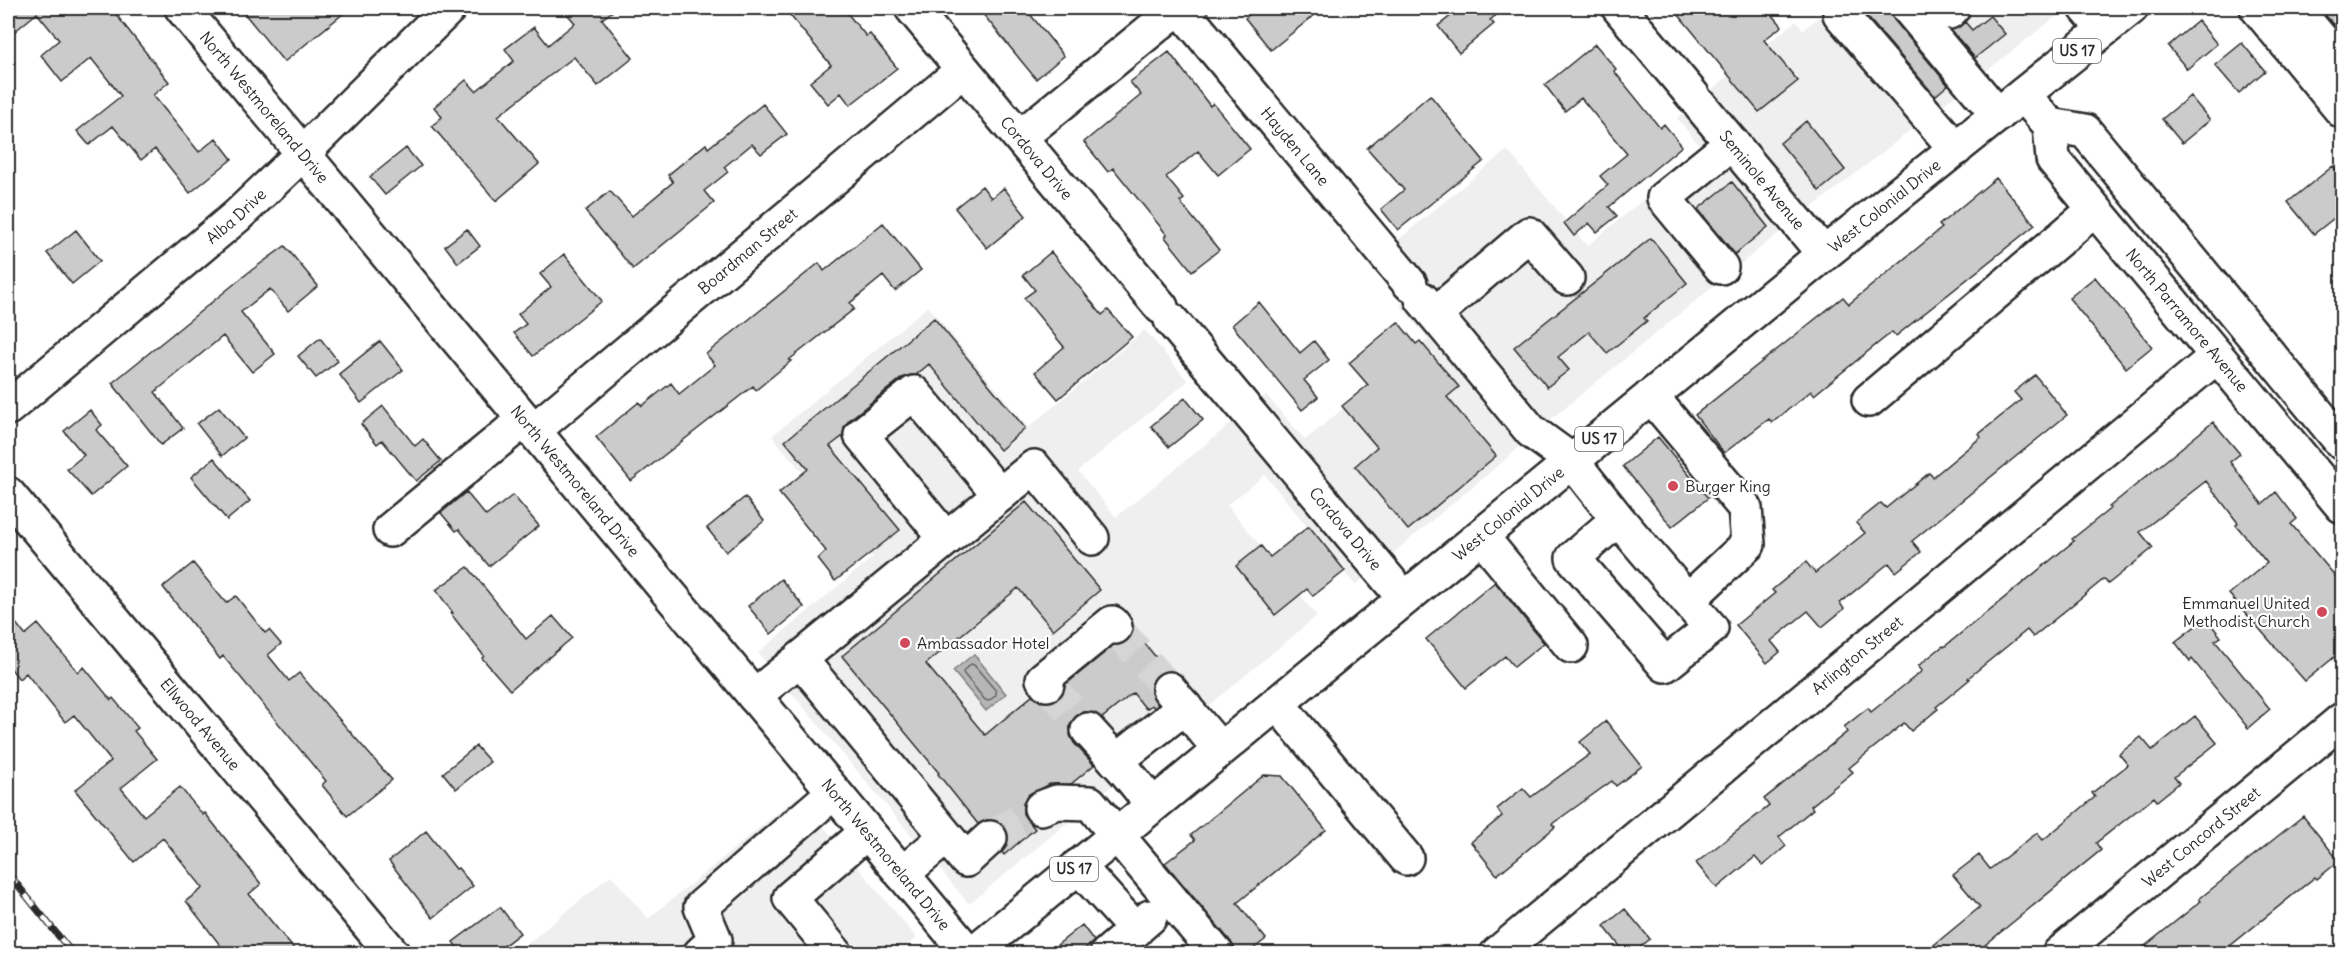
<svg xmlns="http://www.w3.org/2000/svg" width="2350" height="961" viewBox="0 0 2350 961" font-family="Delius,sans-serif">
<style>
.built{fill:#efefef}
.water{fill:#b6b6b6;stroke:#7e7e7e;stroke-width:1.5}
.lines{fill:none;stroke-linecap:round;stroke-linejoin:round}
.shore{stroke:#636363;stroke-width:1.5}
.building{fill:#cbcbcb;stroke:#2b2b2b;stroke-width:1.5}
.minor-tunnel{stroke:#d5d5d5;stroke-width:33;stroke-dasharray:33 16;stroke-linecap:butt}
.minor-casing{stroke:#2b2b2b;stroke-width:38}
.highway-casing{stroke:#2b2b2b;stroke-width:38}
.minor{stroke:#fff;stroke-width:33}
.highway{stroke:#fff;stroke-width:33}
.rail-casing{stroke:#2b2b2b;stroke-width:7}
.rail{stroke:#fff;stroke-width:4.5;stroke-dasharray:14;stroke-linecap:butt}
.poi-dot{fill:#d1495b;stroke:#fff;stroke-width:2}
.labels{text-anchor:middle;stroke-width:4.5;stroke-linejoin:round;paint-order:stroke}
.shield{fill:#fff;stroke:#6b6b6b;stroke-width:1.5}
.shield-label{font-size:15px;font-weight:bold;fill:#2b2b2b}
.street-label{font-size:16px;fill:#2b2b2b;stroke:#fff}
.poi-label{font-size:16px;fill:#2b2b2b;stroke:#fff;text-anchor:start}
</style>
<rect width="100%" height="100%" fill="#fff"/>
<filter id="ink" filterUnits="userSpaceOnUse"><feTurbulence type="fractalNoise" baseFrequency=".0167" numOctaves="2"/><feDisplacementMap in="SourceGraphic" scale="12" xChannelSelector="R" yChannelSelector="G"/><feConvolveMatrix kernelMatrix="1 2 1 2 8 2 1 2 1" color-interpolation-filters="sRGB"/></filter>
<g filter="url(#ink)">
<path class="built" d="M1830,8h237l-303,237 -230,188 -27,25 -152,127 -90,-110 -38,30 90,111 -348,288 -211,-251 115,-96 -101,-121 156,-130 100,122 117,-98 43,51 -110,90 38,46 150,-122 39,45 123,-101 -28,-34 26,-20 -33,-41 114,-94 80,96 116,-96 -26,-32 119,-97 7,9z
M798,796l119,142 -20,16h-382l96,-79 37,44z"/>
<path class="water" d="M974,654l32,40 -20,17 -33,-40z"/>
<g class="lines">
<path class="shore" d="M971,664l3,1 22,26v4l-7,6 -4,-1 -22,-27 1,-3z"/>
</g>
<path class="building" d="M8,8h103l58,74 -16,13 46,57 17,-14 16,21 -42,34 -35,-44 -14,11 -28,-34 -24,19 -12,-14 44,-35 -30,-38 -29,24 -21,-27 18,-15 -22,-27 -29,24z
M240,8h110l-66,54z
M562,8h55l-15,11 31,39 -35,28 -24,-29 -76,59 41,48 -43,37 -64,-75 10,-9 -8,-10 32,-27 10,11 38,-30 -9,-12 29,-22 14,18 27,-22z
M784,8h59l23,28 4,-2 27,34 -47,37 -9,-12 -13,11 -18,-22 21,-17z
M978,8h47l39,48 -28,23z
M1258,8h65l-52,42 -26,-32z
M1461,8h44l-15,12 4,4 -35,29 -21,-27z
M1673,8h94l15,18 -18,14 34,41 -39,31z
M1864,8h26l4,12 54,65 -13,11 -71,-83z
M2319,8h24v27z
M1990,16l15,18 -30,24 -24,-28 14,-8 7,8z
M2198,21l19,23 -30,25 -19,-23z
M2242,43l23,28 -26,22 -24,-28z
M1595,44l21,25 -2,2 46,57 4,-4 18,22 -73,61 8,9 -20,16 -8,-9 -15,13 -10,-13 44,-38 -8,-9 27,-22 -46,-56 -16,13 -20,-26z
M1169,52l41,54 3,-3 37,46 -32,26 -20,-24 -32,26 18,22 -4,3 39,48 -27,21 -27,-34 2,-2 -54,-67 -5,4 -24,-30 57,-47 -11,-13z
M1430,95l54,66 -86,69 -17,-21 23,-19 -37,-42z
M2190,96l20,24 -28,23 -20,-24z
M763,104l24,30 -26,20 -9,-10 -28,23 4,5 -24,19 10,12 -81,66 -48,-58 25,-20 22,25 41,-34 -5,-7 38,-31 2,4z
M1806,121l39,49 -26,21 -39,-48z
M406,148l15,18 -36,29 -15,-18z
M2333,166l10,12v33l-29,23 -26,-32z
M1996,178l39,47 -139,111 -4,-4 -78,63 -3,-4 -39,32 -3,-4 -45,34 -29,-38 148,-118 6,7 93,-76 -3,-3z
M1732,182l36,45 -33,27 -37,-45z
M982,186l9,12 13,-10 22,28 -39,32 -32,-40z
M883,223l38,47 -26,21 -12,-15 -33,27 4,6 -65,51 2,1 -35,29 -3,-4 -122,95 -35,-44 43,-35 3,4 29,-23 8,11 36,-29 -9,-11 113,-91 5,8z
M467,229l13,17 -22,17 -13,-17z
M76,230l24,31 -28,23 -25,-31z
M1651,238l36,45 -43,35 3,3 -40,32 -18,-21 -31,25 11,13 -22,17 -33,-40z
M285,246l33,40 -30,25 -18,-22 -29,23 34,42 -23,18 -29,-36 -68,56 28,36 -22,17 -49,-62 137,-111z
M1051,252l51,63 6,-5 24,27 -74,62 -23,-27 29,-25 -40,-49 11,-8 -12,-15z
M564,254l38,47 -69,55 -19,-23 12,-9 -8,-10 33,-27 -11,-13z
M2095,277l57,70 -26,21 -57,-70z
M1259,302l41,51 14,-12 15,19 -25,20 14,17 -16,13 -70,-85z
M934,318l91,110 -25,22 -71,-86 -13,11h-5l-9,3 -53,42 -5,8 -1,8 -13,10 70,84 -65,51 -17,-22 8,-8 -47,-58 29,-24 -23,-28z
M1398,322l18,22 4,-3 39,46 -12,10 49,59 -88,74 -53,-64 22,-19 -35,-41 26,-21 -19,-22z
M320,338l18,23 -22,17 -18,-22z
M380,341l23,29 -42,33 -22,-29z
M2035,375l32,40 -155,126 9,11 -25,20 -7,-9 -49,40 4,6 -22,18 -14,-16 -37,30 9,11 -13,11 -31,-38 39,-32 -3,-3 34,-28 9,11 50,-40 -9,-10 25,-20 5,5 43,-35 4,4 48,-40 -2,-3 42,-34 -7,-8z
M1185,398l18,22 -34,27 -18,-21z
M383,406l32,40 8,-7 18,22 -25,20 -34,-41 -5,4 -16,-20z
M219,407l25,31 -22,18 -25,-32z
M90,410l12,15 -6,5 31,36 -36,30 -24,-27 17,-14 -20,-24z
M2213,422l27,32 -10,8 32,42 14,-12 21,27 -6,5 52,61v65l-38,31 -76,-87 38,-31 -31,-38 2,-2 -32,-42 -66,51 13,16 -45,36 -4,-5 -71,58 -6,-7 -59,48 2,1 -34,28 2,2 -27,22 -7,-8 -55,45 4,4 -42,34 2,3 -34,28 7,9 -23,20 -8,-9 -38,31 -21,-25 73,-57 -5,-7 83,-67 -3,-5 24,-19 3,4 51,-41 -4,-5 25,-20 1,1 130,-106 -2,-2 39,-31 -2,-1z
M1658,437l50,61 -36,29 -49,-61z
M214,458l36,43 -23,19 -36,-43z
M466,492l20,24 27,-21 26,31 -50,40 -30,-37 -3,2 -15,-18z
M745,497l19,24 -38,31 -19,-24z
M1026,502l74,88 -47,40 -35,-42 -92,76 59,71 47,-39 9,6 8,1 9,-4 6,-8 1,-6 49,-40 13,-3 6,-13 34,42 -10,3 -6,9v10l7,12 -4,3 -2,-3 -6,4 -13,-16 -31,25 -9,-6h-10l-8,5 -5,8v10l4,8 20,22 -23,19h-21l-23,12 -4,8v10l12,15 -31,26 -2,-3 6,-8v-9l-4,-9 -9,-6h-8l-9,4 -40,-50 1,-1 -97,-117z
M1309,526l36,45 -32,25 -6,-7 -32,26 -39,-49 25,-20 9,11z
M193,563l33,40 10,-7 29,37 4,-3 12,14 -13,11 21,26 10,-8 93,107 -45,36 -25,-31 4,-4 -103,-125 -3,3 -57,-72z
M468,567l58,72 27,-23 19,22 -62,52 -28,-32 2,-2 -33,-42 2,-1 -17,-23z
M781,579l23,28 -33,27 -23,-28z
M1495,582l49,61 -30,24 -9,-11 -39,32 -40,-49z
M8,613l17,22 13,-11 40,48 6,-5 27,33 2,-2 25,30 -4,3 23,28 -36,29 23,28 36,-29 23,28 2,-2 56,71 -12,10 49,60h-71l-41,-53 17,-13 -40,-50 -29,24 -59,-72 36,-29 -37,-46 -9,7 -39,-49 -7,6 -11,-14z
M2206,618l15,19 -6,4 55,68 -22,19 -56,-69 -2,2 -15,-19z
M2195,716l22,27 -43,34 5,6 -22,18 -3,-4 -58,46 5,7 -127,104h-51l57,-47 -27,-32 26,-20 11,14 47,-36 6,7 52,-43 -3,-4 36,-28 -9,-11 22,-17 11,13z
M1606,721l36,45 -26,20 -4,-5 -60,43 3,3 -58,48 -26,-33 31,-26 -5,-7 26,-21 8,9 59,-43 -10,-12z
M476,746l14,16 -34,27 -13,-16z
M1264,775l18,1 44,54 -89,73 29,36 -19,15h-11l-5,-12 -66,-79 30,-23 -4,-5z
M2303,816l36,45 -22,18 -2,-2 -95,77h-85l66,-53 -2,-2z
M426,831l30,38 2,-1 15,18 -40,32 -44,-57z
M500,907l20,26 -27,21h-31l-9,-12z
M1625,909l25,30 -18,15h-6l-22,-28z
M1082,925l12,16 -15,13h-33z"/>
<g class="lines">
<path class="minor-tunnel" d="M1115,627l54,62
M1047,684l41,46
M990,838l51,-30"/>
<defs>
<g id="minor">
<path id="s1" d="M182,8l787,946"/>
<path id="s2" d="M912,8l249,299"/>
<path id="s3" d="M1180,8l230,276"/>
<path d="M1619,8l74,88"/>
<path d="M1846,8l-6,6 116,135"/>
<path d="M1908,8l90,107"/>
<path d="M2086,8l18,21"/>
<path d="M2257,8l85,103"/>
<path d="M2295,8l47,56"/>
<path d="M1949,12l4,-4"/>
<path id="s4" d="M2023,95l27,30 3,34 289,347"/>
<path id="s5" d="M1701,106l123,148"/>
<path d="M2050,125l35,6 257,312"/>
<path d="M1020,137l158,-129"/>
<path d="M1721,267l-57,-69 68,-55"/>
<path d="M1422,299l109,132 41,30 46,58 -45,39 92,107 46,-37 -93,-109"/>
<path d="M1435,314l94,-80 38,44"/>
<path id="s6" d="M1171,320l233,278"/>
<path d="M1651,396l94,112 3,36 -60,56"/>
<path d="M1869,400l225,-190"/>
<path id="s7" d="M8,408l229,-192 66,-63 146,-145"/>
<path id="s8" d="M533,431l430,-361"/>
<path id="s9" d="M8,494l385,460"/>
<path d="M390,530l134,-110"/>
<path d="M1481,536l90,110"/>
<path d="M946,539l-85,-104 53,-42 86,102"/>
<path d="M800,659l234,-192 58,71"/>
<path d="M1047,684l-4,-5 69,-56 3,4"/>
<path d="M1169,689l50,59"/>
<path d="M754,696l46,-37 166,201 24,-22"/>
<path d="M1277,703l129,155"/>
<path d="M1088,730l39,43 25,31"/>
<path d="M1116,761l69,-54"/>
<path d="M1041,808l16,-6 33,1 127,151"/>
<path d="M1078,866l58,64"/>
<path d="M902,874l44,-37"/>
<path d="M700,954l15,-14 -14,-33 133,-115"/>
<path d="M836,954l-46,-56 77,-66"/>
<path d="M1107,954l43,-37"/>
<path id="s10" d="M1497,954l720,-598"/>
<path id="s11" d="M2059,954l283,-234"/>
</g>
<g id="highway">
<path id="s12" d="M972,954l852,-700 307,-246"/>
</g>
</defs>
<use href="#minor" class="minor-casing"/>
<use href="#highway" class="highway-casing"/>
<use href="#minor" class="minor"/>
<use href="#highway" class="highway"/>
<defs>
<path id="rail" d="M8,873l65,81"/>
</defs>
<use href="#rail" class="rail-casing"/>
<use href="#rail" class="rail"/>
</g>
</g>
<g class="poi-dot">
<circle cx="1673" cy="486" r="6"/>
<circle cx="2322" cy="612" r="6"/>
<circle cx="905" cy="643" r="6"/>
</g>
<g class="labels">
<g class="shield">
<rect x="2053" y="39" width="48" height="24" rx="4.5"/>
<rect x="1575" y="427" width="48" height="24" rx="4.5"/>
<rect x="1050" y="857" width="48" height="24" rx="4.5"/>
</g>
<g class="shield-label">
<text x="2077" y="56">US 17</text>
<text x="1599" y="444">US 17</text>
<text x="1074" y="874">US 17</text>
</g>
<g class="street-label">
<text dy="6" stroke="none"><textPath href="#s1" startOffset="129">North Westmoreland Drive</textPath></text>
<text dy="6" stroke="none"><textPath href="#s3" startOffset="180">Hayden Lane</textPath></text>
<text dy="6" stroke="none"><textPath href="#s2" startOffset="195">Cordova Drive</textPath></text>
<text dy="6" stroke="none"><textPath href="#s5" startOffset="96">Seminole Avenue</textPath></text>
<text dy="6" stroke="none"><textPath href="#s12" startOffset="1180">West Colonial Drive</textPath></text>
<text dy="6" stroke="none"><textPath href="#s7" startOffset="298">Alba Drive</textPath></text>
<text dy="6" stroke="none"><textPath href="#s8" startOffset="280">Boardman Street</textPath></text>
<text dy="6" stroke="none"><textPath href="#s4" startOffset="284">North Parramore Avenue</textPath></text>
<text dy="6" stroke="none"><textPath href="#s1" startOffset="615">North Westmoreland Drive</textPath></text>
<text dy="6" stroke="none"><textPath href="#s12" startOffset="694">West Colonial Drive</textPath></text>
<text dy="6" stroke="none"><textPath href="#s6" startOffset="272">Cordova Drive</textPath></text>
<text dy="6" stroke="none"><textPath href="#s10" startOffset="468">Arlington Street</textPath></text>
<text dy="6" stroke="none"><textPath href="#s9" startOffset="300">Ellwood Avenue</textPath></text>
<text dy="6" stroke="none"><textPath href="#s11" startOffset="184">West Concord Street</textPath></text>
<text dy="6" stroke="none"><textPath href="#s1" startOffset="1101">North Westmoreland Drive</textPath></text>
</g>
<g class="poi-label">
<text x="1685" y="492">Burger King</text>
<text x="2310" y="609" text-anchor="end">Emmanuel United<tspan x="2310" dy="18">Methodist Church</tspan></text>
<text x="917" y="649">Ambassador Hotel</text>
</g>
</g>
<rect width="2350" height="961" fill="none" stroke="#fff" stroke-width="30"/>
<rect x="15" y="15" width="2320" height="931" fill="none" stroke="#2b2b2b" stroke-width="2" filter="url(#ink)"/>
</svg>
